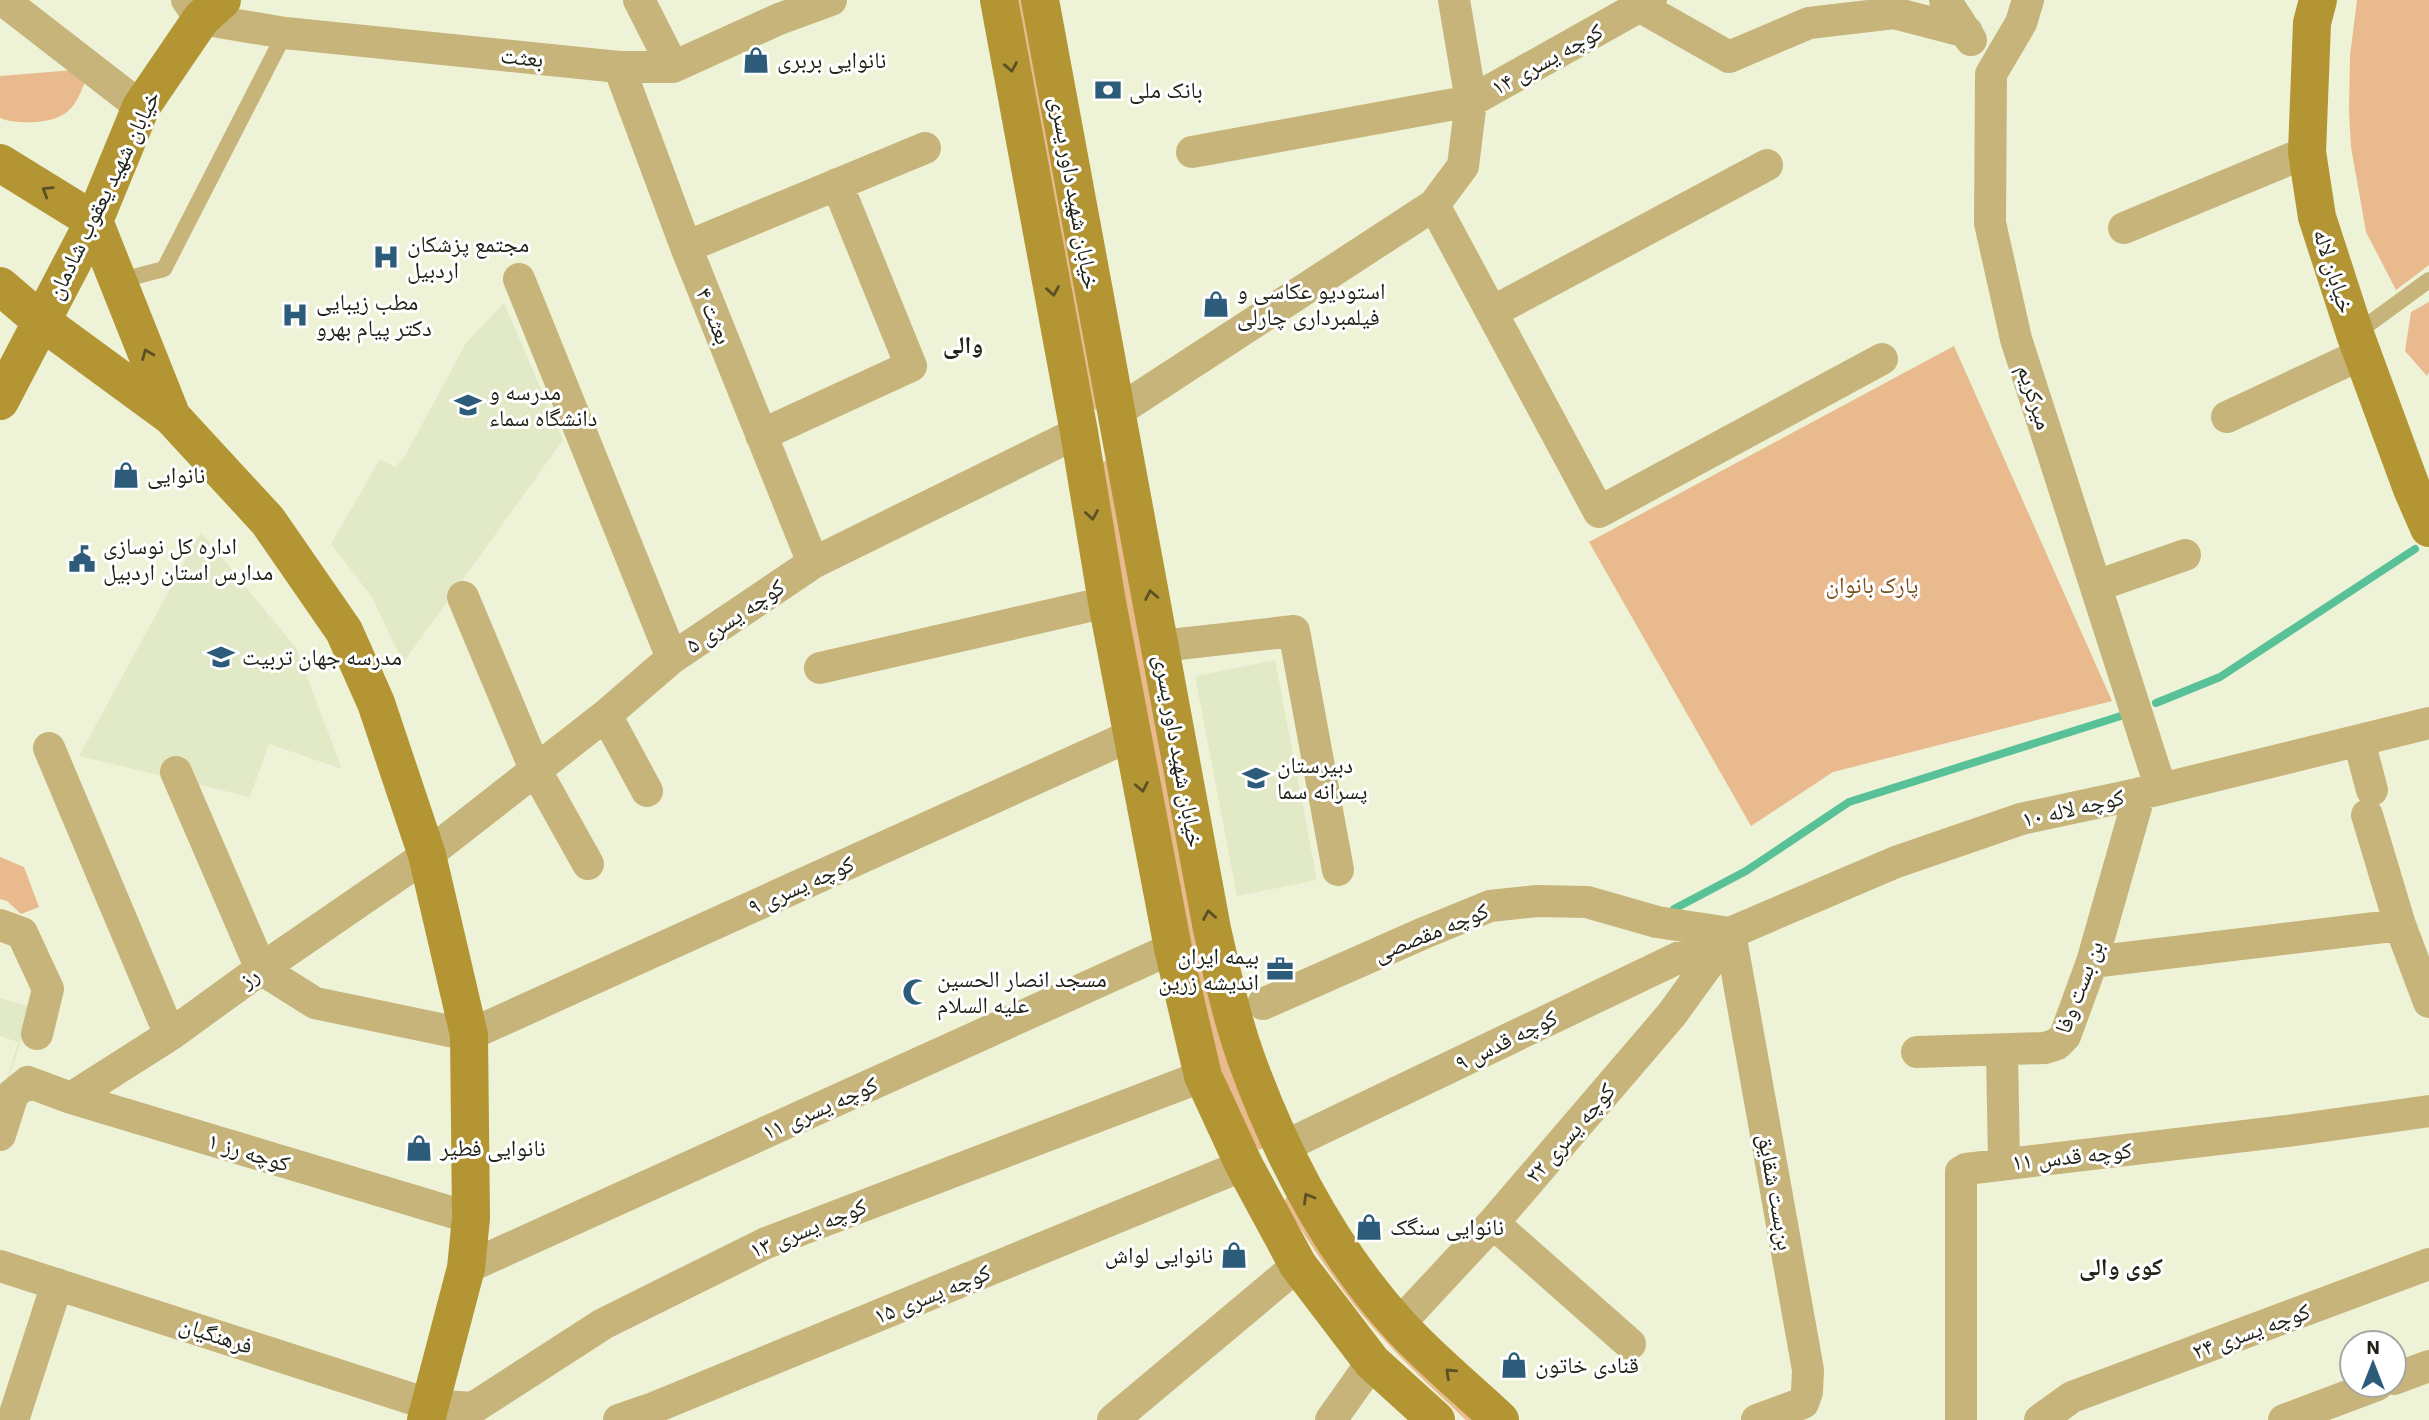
<svg xmlns="http://www.w3.org/2000/svg" width="2429" height="1420" viewBox="0 0 2429 1420" font-family="'IBM Plex Sans','Noto Naskh Arabic',sans-serif">
<style>
.built{fill:#e2e9c6}
.green{fill:#e8ba8d}
.lines{fill:none;stroke-linecap:round;stroke-linejoin:round}
.stream{stroke:#59c198;stroke-width:8}
.lane{stroke:#c7b47a;stroke-width:16}
.street{stroke:#c7b47a;stroke-width:32}
.secondary{stroke:#b39534;stroke-width:38}
.oneway{stroke:#5b5124}
.labels{text-anchor:middle;stroke-width:6;stroke-linejoin:round;paint-order:stroke}
.street-label{font-size:23px;fill:#212319;stroke:#fff}
.poi-label{font-size:23px;fill:#212319;stroke:#fff;text-anchor:start}
.park-label{font-size:23px;fill:#774c19;stroke:#fff}
.neighbourhood-label{font-size:24px;font-weight:bold;fill:#212319;stroke:#fff}
</style>
<rect width="100%" height="100%" fill="#eef3d8"/>
<path class="built" d="M504,303l59,137 -160,223 -31,-66 -41,-53 49,-85 15,8 10,-11 61,-113z
M201,532l95,116 46,121 -73,-25 -19,53 -171,-41z
M1275,660l42,220 -80,16 -42,-220z
M0,998l32,9 -32,98 18,-63 -18,-6z"/>
<path class="green" d="M1017,0h11l71,397 -3,13 -7,-5z
M2357,0h72v265l-33,25 -30,-58 -15,-85 -2,-36 1,-55z
M74,70l11,12c-4,10 -9,23 -18,30 -14,12 -50,13 -67,6v-42z
M2429,302v70l-2,4 -22,-25 6,-39z
M1954,346l158,355 -279,71 -82,54 -162,-284z
M1106,461l159,686 -6,3 -7,-9 -38,-88 -27,-111 -86,-480z
M0,857l24,10 15,40 -18,7 -14,-13 -7,-2z
M1287,1196l196,224h-17c-35,-33 -71,-66 -102,-103 -30,-36 -55,-75 -80,-114z"/>
<g class="lines">
<path class="stream" d="M2156,703l64,-26 195,-128
M1674,909l72,-38 103,-69 275,-87"/>
<path class="lane" d="M118,281l46,-12 121,-236
M2355,334l74,-54"/>
<path class="street" d="M3,0l138,107
M187,0l14,19 84,14 334,34h54l106,-48 52,-19
M639,0l34,67
M1945,0l26,40
M2028,0l-7,23 -30,51 -1,149 26,116 145,450
M1641,7l88,50 80,-34 85,-10 73,19
M619,67l67,180 127,316
M1192,152l279,-51 -17,-101
M1434,205l165,307 283,-153
M2124,228l183,-76
M686,247l239,-99
M519,279l153,379
M1492,312l275,-147
M1115,413l319,-208 29,-39 8,-65 180,-101
M2227,417l135,-63
M761,435l150,-69 -74,-182
M2096,586l89,-31
M463,597l72,172 53,95
M1161,646l133,-15 44,239
M820,668l287,-66
M606,715l41,76
M2359,741l13,49
M49,748l121,287
M176,772l85,197 54,34 154,32 663,-300
M2367,815l33,110 29,77
M0,925l22,8 26,56 -11,45
M1730,933l78,437 -1,22 -4,11 -46,17
M2092,962l308,-37
M1263,1004l161,-71 66,-27 47,-5 50,1 70,20 73,11
M2002,1051l2,112
M1917,1052l128,-4 12,-4 8,-8 27,-74 48,-169
M71,1098l99,-63 91,-66 166,-114 179,-140 66,-57 141,-95 266,-131
M0,1135l13,-41 15,-12 43,16 400,120
M1283,1147l447,-214 166,-71 125,-43 140,-30 268,-66
M1493,1223l137,121
M0,1266l431,139 42,3 130,-84 163,-81 437,-167
M466,1268l707,-320
M1399,1324l94,-101 179,-209 58,-80
M2394,1379l35,-13
M13,1420l44,-136
M619,1420l32,-11 593,-244
M1113,1420l185,-155
M1331,1420l41,-58
M1961,1420v-248l5,-3 321,-38 142,-20
M2040,1420l32,-23 357,-133
M2284,1420l93,-35"/>
<path class="secondary" d="M999,0l80,432 28,170 66,346 30,128 41,89 54,100 74,97 64,58
M1040,0l172,929c10,43 19,87 34,129 35,97 83,190 153,267 31,34 68,64 101,95
M2318,0l-6,23 -5,129 10,65 38,117 57,155 17,39
M0,163l94,58 78,196
M0,286l41,35 131,96 96,104 76,110 32,72 51,152 42,180 2,183 -5,50 -40,152
M0,401l94,-180 47,-114 60,-88 21,-19"/>
</g>
<defs><path id="oneway-chevron" d="M-2-3.5L2.5 0L-2 3.5" fill="none" stroke-width="1.6" stroke-linecap="round" stroke-linejoin="round" transform="scale(1.75)"/></defs>
<g class="oneway">
<use href="#oneway-chevron" transform="translate(1011 67) rotate(80)"/>
<use href="#oneway-chevron" transform="translate(47 191) rotate(-148)"/>
<use href="#oneway-chevron" transform="translate(1053 291) rotate(80)"/>
<use href="#oneway-chevron" transform="translate(147 354) rotate(-112)"/>
<use href="#oneway-chevron" transform="translate(1092 515) rotate(81)"/>
<use href="#oneway-chevron" transform="translate(1151 595) rotate(-101)"/>
<use href="#oneway-chevron" transform="translate(1142 787) rotate(79)"/>
<use href="#oneway-chevron" transform="translate(1209 915) rotate(-100)"/>
<use href="#oneway-chevron" transform="translate(1308 1198) rotate(-120)"/>
<use href="#oneway-chevron" transform="translate(1450 1373) rotate(-137)"/>
</g>
<defs>
<symbol id="shop-bare" viewBox="-9 -9 18 18"><path d="M-5-2.5h2.3a2.7 3.5 0 0 1 5.4 0H5L5.5 6h-11ZM-1.5-2.5h3a1.5 2.3 0 0 0-3 0Z" fill="#2c5c7a" stroke="#fff" stroke-width="2.5" paint-order="stroke"/></symbol>
<symbol id="bank-bare" viewBox="-9 -9 18 18"><path d="M-6-4H6V4H-6ZM0-2.3a2.3 2.3 0 1 0 0 4.6a2.3 2.3 0 1 0 0-4.6Z" fill="#2c5c7a" stroke="#fff" stroke-width="2.5" paint-order="stroke"/></symbol>
<symbol id="hospital-bare" viewBox="-9 -9 18 18"><path d="M-5-5h3v3.5h4V-5h3V5h-3V1.5h-4V5h-3Z" fill="#2c5c7a" stroke="#fff" stroke-width="2.5" paint-order="stroke"/></symbol>
<symbol id="school-bare" viewBox="-9 -9 18 18"><path d="M0-5L7-2L0 1L-7-2ZM-4 1L0 2.5L4 1V4Q0 6-4 4Z" fill="#2c5c7a" stroke="#fff" stroke-width="2.5" paint-order="stroke"/></symbol>
<symbol id="civic-bare" viewBox="-9 -9 18 18"><path d="M-.6-6.5H3V-4.5H.6V-3L4-1V1h2V6H-6V1h2V-1L-.6-3ZM-1.2 2.5V6h2.4V2.5Z" fill="#2c5c7a" stroke="#fff" stroke-width="2.5" paint-order="stroke"/></symbol>
<symbol id="office-bare" viewBox="-9 -9 18 18"><path d="M-6-3h4V-5.5h4V-3h4V5H-6ZM-1-4.5V-3h2v-1.5ZM-6 0V1H6V0Z" fill="#2c5c7a" stroke="#fff" stroke-width="2.5" paint-order="stroke"/></symbol>
<symbol id="mosque-bare" viewBox="-9 -9 18 18"><path d="M3.5-4.9A6 6 0 1 0 3.5 4.9A5 5 0 1 1 3.5-4.9Z" fill="#2c5c7a" stroke="#fff" stroke-width="2.5" paint-order="stroke"/></symbol>
</defs>
<g fill-rule="evenodd">
<use href="#shop-bare" x="737" y="41" width="38" height="38"/>
<use href="#bank-bare" x="1089" y="71" width="38" height="38"/>
<use href="#hospital-bare" x="367" y="238" width="38" height="38"/>
<use href="#shop-bare" x="1197" y="285" width="38" height="38"/>
<use href="#hospital-bare" x="276" y="296" width="38" height="38"/>
<use href="#school-bare" x="449" y="386" width="38" height="38"/>
<use href="#shop-bare" x="107" y="456" width="38" height="38"/>
<use href="#civic-bare" x="63" y="540" width="38" height="38"/>
<use href="#school-bare" x="202" y="638" width="38" height="38"/>
<use href="#school-bare" x="1237" y="759" width="38" height="38"/>
<use href="#office-bare" x="1261" y="950" width="38" height="38"/>
<use href="#mosque-bare" x="897" y="973" width="38" height="38"/>
<use href="#shop-bare" x="400" y="1129" width="38" height="38"/>
<use href="#shop-bare" x="1350" y="1208" width="38" height="38"/>
<use href="#shop-bare" x="1215" y="1236" width="38" height="38"/>
<use href="#shop-bare" x="1495" y="1346" width="38" height="38"/>
</g>
<g class="labels">
<g class="street-label">
<text transform="translate(522 57) rotate(6)" y="8">بعثت</text>
<text transform="translate(1547 59) rotate(-29)" y="8">کوچه یسری ۱۴</text>
<text transform="translate(1075 193) rotate(80)" y="8">خیابان شهید داور یسری</text>
<text transform="translate(103 195) rotate(-64)" y="8">خیابان شهید یعقوب شادمان</text>
<text transform="translate(2334 271) rotate(72)" y="8">خیابان لاله</text>
<text transform="translate(714 316) rotate(68)" y="8">بعثت ۴</text>
<text transform="translate(2035 397) rotate(72)" y="8">میرکریم</text>
<text transform="translate(735 616) rotate(-34)" y="8">کوچه یسری ۵</text>
<text transform="translate(1179 751) rotate(80)" y="8">خیابان شهید داور یسری</text>
<text transform="translate(2073 808) rotate(-13)" y="8">کوچه لاله ۱۰</text>
<text transform="translate(801 885) rotate(-24)" y="8">کوچه یسری ۹</text>
<text transform="translate(1431 932) rotate(-22)" y="8">کوچه مقصصی</text>
<text transform="translate(249 977) rotate(-36)" y="8">رز</text>
<text transform="translate(2079 987) rotate(-69)" y="8">بن بست وفا</text>
<text transform="translate(1506 1040) rotate(-26)" y="8">کوچه قدس ۹</text>
<text transform="translate(820 1108) rotate(-24)" y="8">کوچه یسری ۱۱</text>
<text transform="translate(1570 1133) rotate(-49)" y="8">کوچه یسری ۲۲</text>
<text transform="translate(249 1152) rotate(17)" y="8">کوچه رز ۱</text>
<text transform="translate(2072 1156) rotate(-6)" y="8">کوچه قدس ۱۱</text>
<text transform="translate(1776 1192) rotate(80)" y="8">بن‌بست شقایق</text>
<text transform="translate(808 1228) rotate(-22)" y="8">کوچه یسری ۱۳</text>
<text transform="translate(932 1294) rotate(-22)" y="8">کوچه یسری ۱۵</text>
<text transform="translate(2251 1331) rotate(-20)" y="8">کوچه یسری ۲۴</text>
<text transform="translate(216 1335) rotate(18)" y="8">فرهنگیان</text>
</g>
<g class="poi-label">
<text x="777" y="68">نانوایی بربری</text>
<text x="1129" y="98">بانک ملی</text>
<text x="407" y="252">مجتمع پزشکان<tspan x="407" dy="26">اردبیل</tspan></text>
<text x="1237" y="299">استودیو عکاسی و<tspan x="1237" dy="26">فیلمبرداری چارلی</tspan></text>
<text x="316" y="310">مطب زیبایی<tspan x="316" dy="26">دکتر پیام بهرو</tspan></text>
<text x="489" y="400">مدرسه و<tspan x="489" dy="26">دانشگاه سماء</tspan></text>
<text x="147" y="483">نانوایی</text>
<text x="103" y="554">اداره کل نوسازی<tspan x="103" dy="26">مدارس استان اردبیل</tspan></text>
<text x="242" y="665">مدرسه جهان تربیت</text>
<text x="1277" y="773">دبیرستان<tspan x="1277" dy="26">پسرانه سما</tspan></text>
<text x="1259" y="964" text-anchor="end">بیمه ایران<tspan x="1259" dy="26">اندیشه زرین</tspan></text>
<text x="937" y="987">مسجد انصار الحسین<tspan x="937" dy="26">علیه السلام</tspan></text>
<text x="440" y="1156">نانوایی فطیر</text>
<text x="1390" y="1235">نانوایی سنگک</text>
<text x="1213" y="1263" text-anchor="end">نانوایی لواش</text>
<text x="1535" y="1373">قنادی خاتون</text>
</g>
<g class="park-label">
<text x="1872" y="593">پارک بانوان</text>
</g>
<g class="neighbourhood-label">
<text x="963" y="353">والی</text>
<text x="2121" y="1275">کوی والی</text>
</g>
</g>
<g transform="translate(2373 1364)"><circle r="33" fill="#ffffff" stroke="#a6a7a3" stroke-width="2"/>
<path d="M0-5L12 26L0 18L-12 26Z" fill="#2c5c7a"/>
<text y="-10" font-size="19" font-weight="bold" text-anchor="middle" fill="#212319">N</text>
</g>
</svg>
